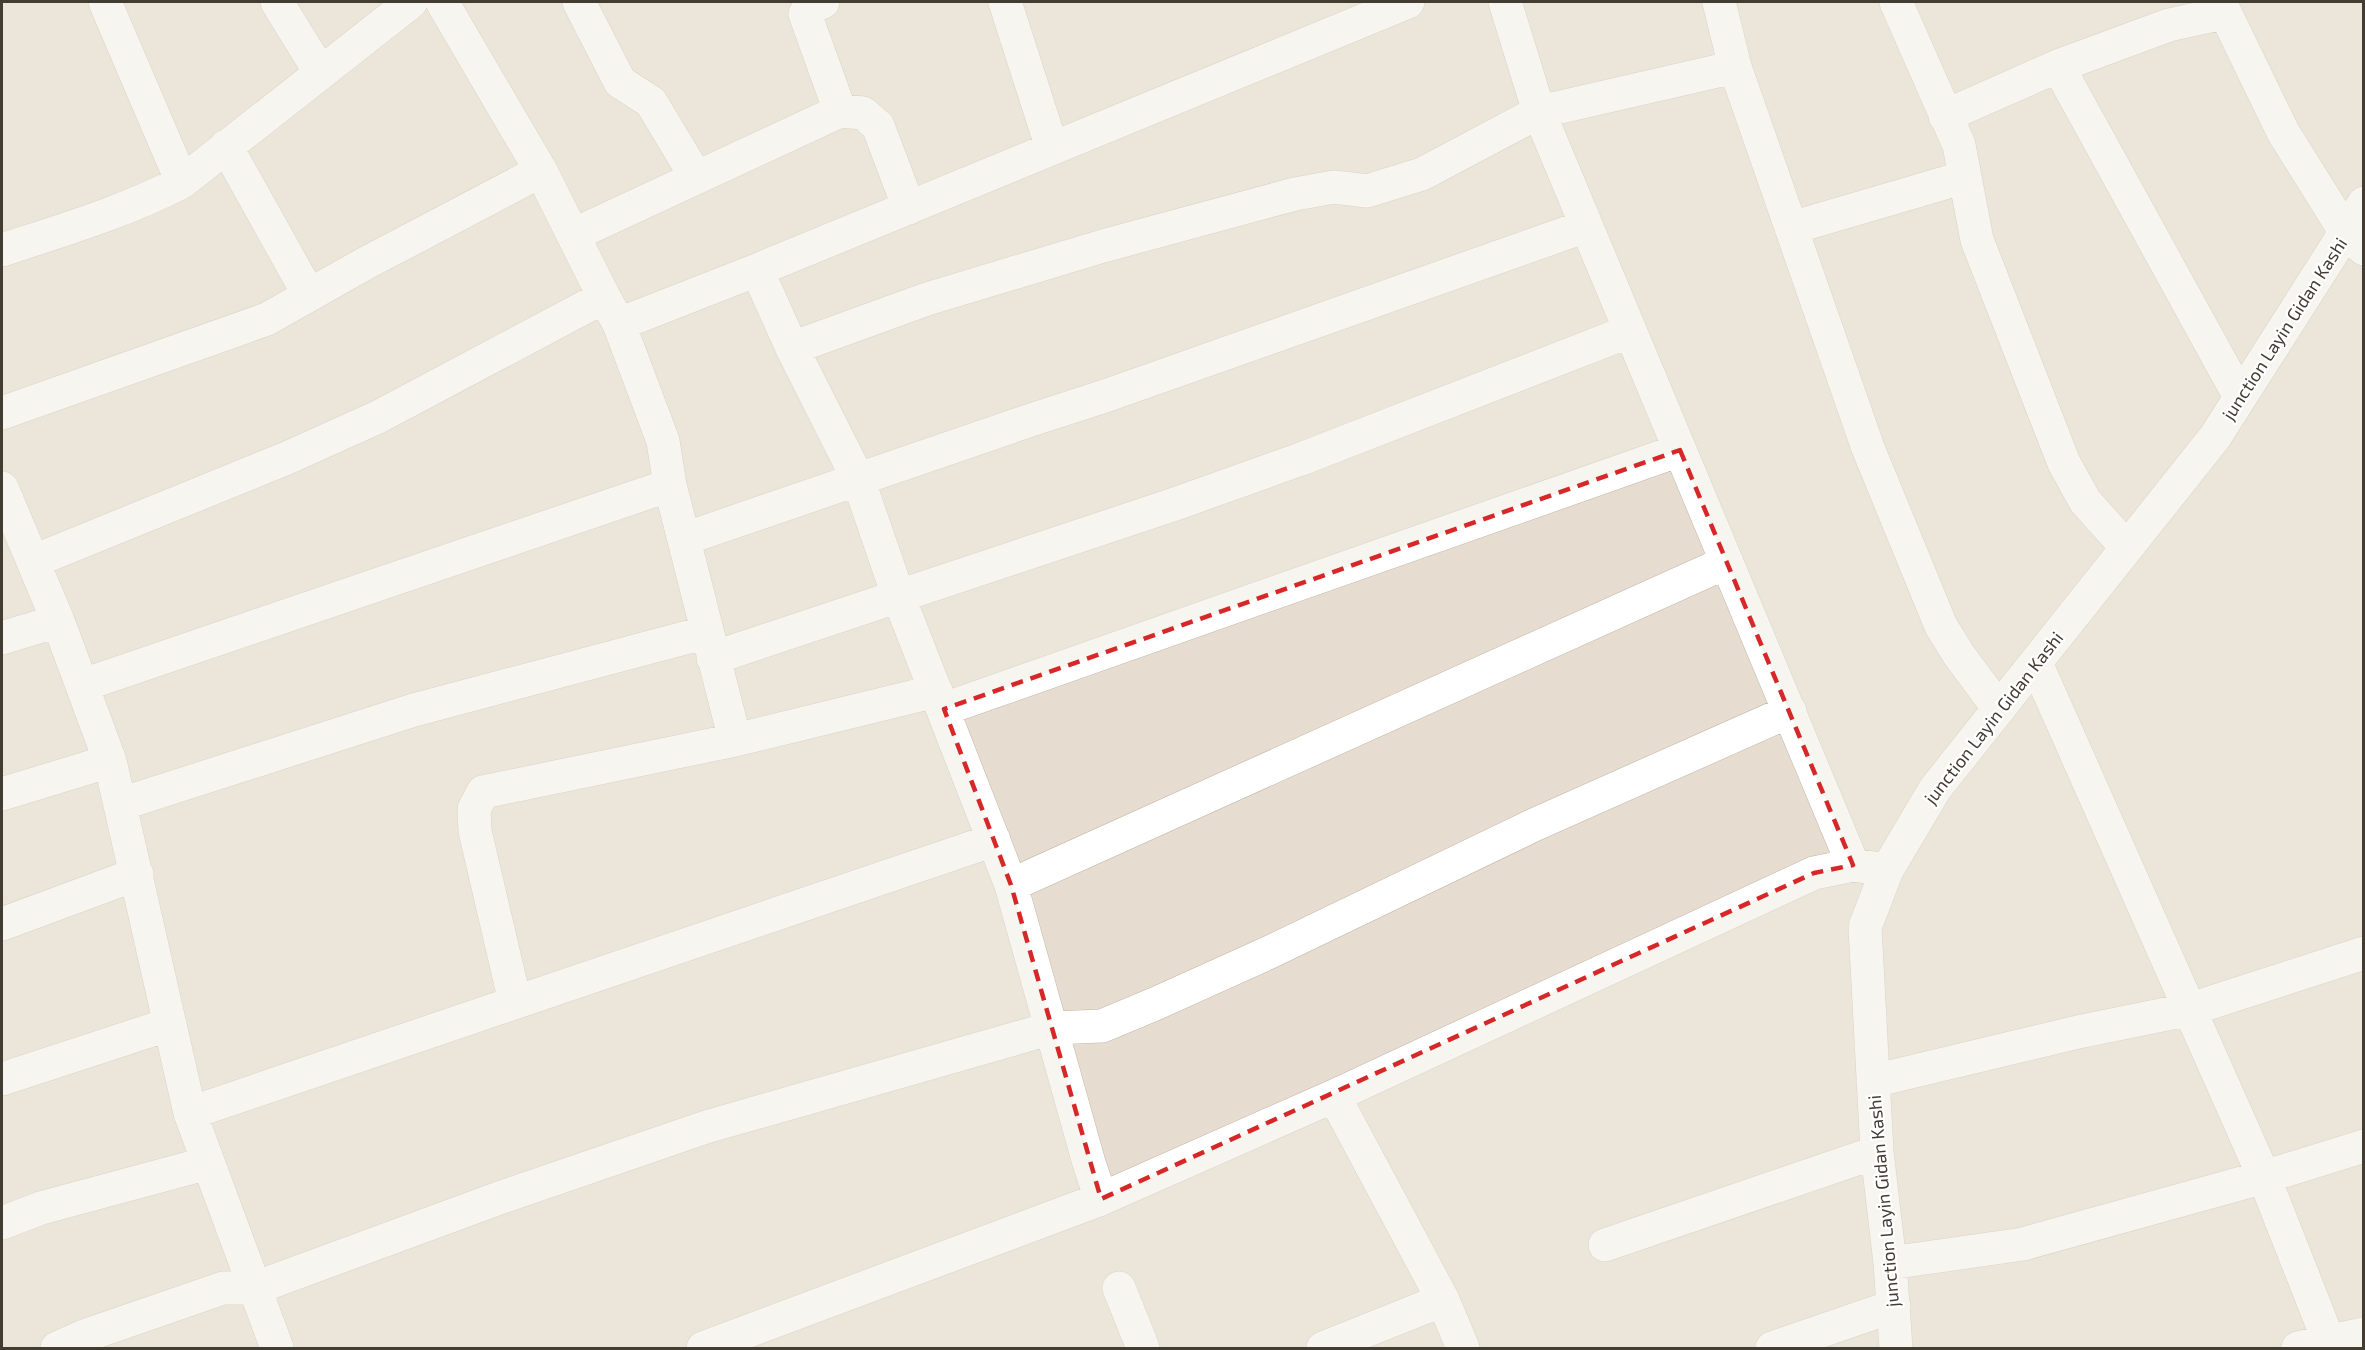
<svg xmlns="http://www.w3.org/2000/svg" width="2365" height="1350" viewBox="0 0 2365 1350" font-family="'Exo 2',sans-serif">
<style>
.residential{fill:#e6ddd0}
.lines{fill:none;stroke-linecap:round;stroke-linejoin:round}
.minor-casing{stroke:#c0b6a8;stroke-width:34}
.minor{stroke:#fff;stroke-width:33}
.marked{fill:none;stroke:#d62828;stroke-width:4.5;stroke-dasharray:12 8;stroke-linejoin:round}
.labels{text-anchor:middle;stroke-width:4.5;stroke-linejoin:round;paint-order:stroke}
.street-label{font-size:18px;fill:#433c33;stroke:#fff}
</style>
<rect width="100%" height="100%" fill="#f1ece2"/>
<path class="residential" d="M2,2h2361v1346h-2361z"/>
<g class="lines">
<defs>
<path id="minor" d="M105,2l77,180
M277,2l43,70
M442,2l99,169 63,126 15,27 44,117 7,44 65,255
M579,2l41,80 31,20 45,75
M823,2l-13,6 -5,6 35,97
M1005,2l47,146
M1505,2l34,110 314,753
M1719,2l16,65 133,381 73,178 18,29 40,54
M1896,2l63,143 6,32
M2220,2l63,130 63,101 18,16
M2058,66l182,331
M1945,116l113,-50 111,-41 55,-12
M226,146l83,149
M1791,228l174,-51 12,63 87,223 21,38 42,47
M573,235l267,-124 23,2 15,13 31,82
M2,250c61,-20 122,-38 180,-68l229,-180
M757,270l35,78 66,131 40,116 113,290 78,278 12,36
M619,324l138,-54 651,-268
M792,348l135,-49 176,-53 192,-52 39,-7 33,4 55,-17 117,-62 196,-45
M2,413l265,-94 99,-56 175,-92
M2,488l56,133 52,140 80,352 87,235
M684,539l347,-119 77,-25 478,-169
M34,561l253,-103 91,-41 226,-120
M2,638l56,-17
M713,658l462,-154 126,-45 329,-128
M2036,663l228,514 65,165
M83,685l587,-200
M944,709l736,-259
M2,794l108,-33
M121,804l293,-94 293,-78
M1011,885l716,-323
M2,924l135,-50
M515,1002l-40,-171 -1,-22 9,-17 252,-52 201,-49
M2,1079l168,-55
M1873,1081l205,-49 113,-23 173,-56
M1334,1096l109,204 20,48
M190,1113l804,-273
M2,1223l39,-15 167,-45
M1605,1245l272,-93
M1890,1263l133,-19 241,-67 100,-31
M1119,1288l24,60
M57,1348l27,-12 139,-48h32l247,-91 204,-70 346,-99 50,-2 55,-23 113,-51 266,-128 254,-113
M703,1348l398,-149 233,-103 480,-223 39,-8 34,5
M1323,1348l120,-48
M1772,1348l122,-42
M1896,1348l-6,-85 -13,-111 -12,-225 22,-57 48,-81 280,-352 149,-234
M2298,1348l66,-14"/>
</defs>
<use href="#minor" class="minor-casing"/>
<use href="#minor" class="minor"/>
</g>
<path d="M0 0H2365V1350H0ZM1680,450l173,415 -39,8 -713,326 -90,-314 -67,-176z" fill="#f1ece2" fill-opacity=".55" fill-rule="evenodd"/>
<path class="marked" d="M1680,450l173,415 -39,8 -713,326 -90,-314 -67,-176z"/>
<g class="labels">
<g class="street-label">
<text transform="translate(2285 329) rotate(-57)" y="6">junction Layin Gidan Kashi</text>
<text transform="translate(1994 718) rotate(-52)" y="6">junction Layin Gidan Kashi</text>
<text transform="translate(1884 1201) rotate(-95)" y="6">junction Layin Gidan Kashi</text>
</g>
</g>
<rect width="2365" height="1350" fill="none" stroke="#433c33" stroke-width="6"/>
</svg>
